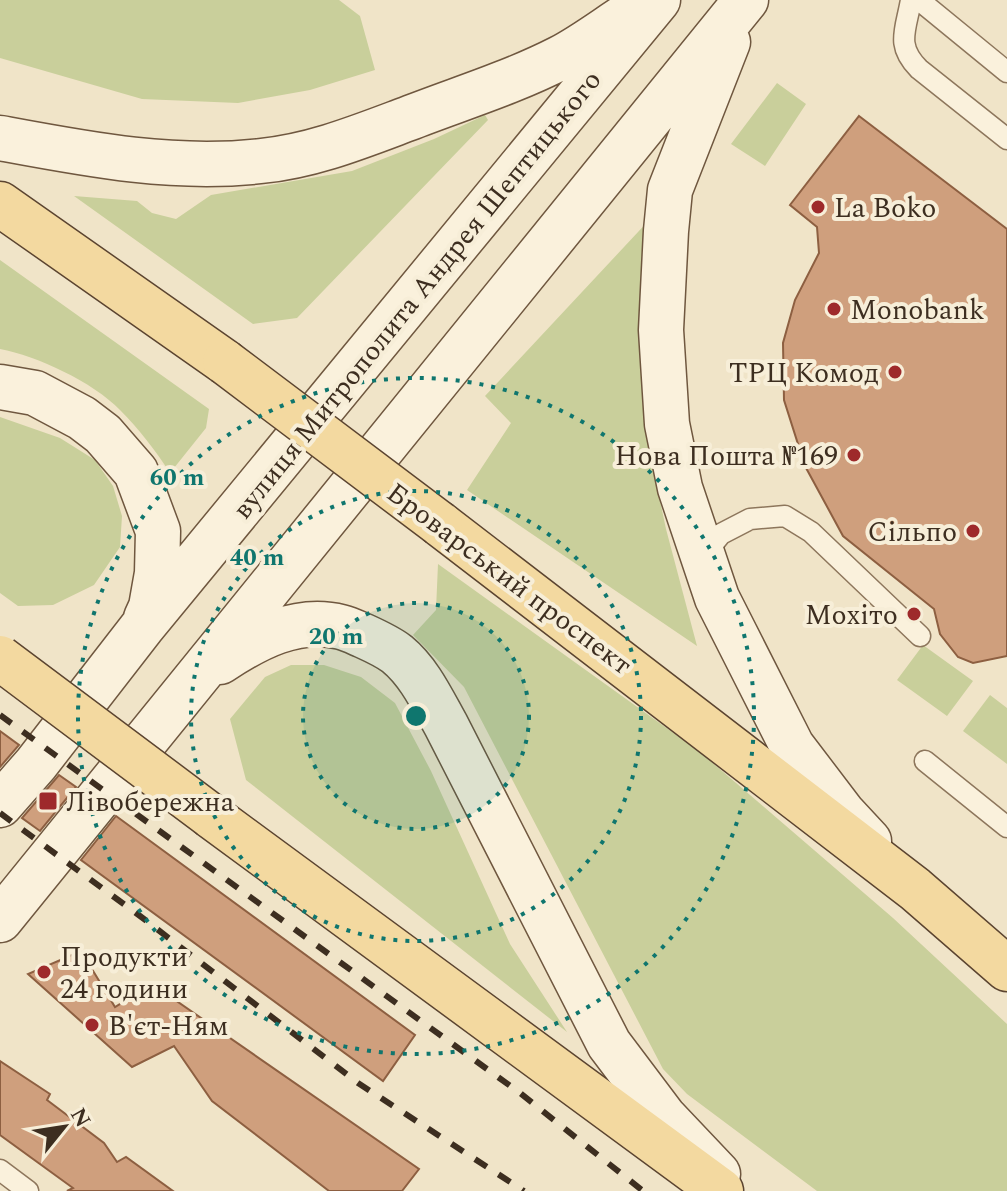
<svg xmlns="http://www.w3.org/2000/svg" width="1007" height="1191" viewBox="0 0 1007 1191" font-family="Spectral,serif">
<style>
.green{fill:#c9cf9b}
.building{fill:#cf9f7d;stroke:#8d5f41;stroke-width:2}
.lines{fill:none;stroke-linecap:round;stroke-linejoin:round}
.lane-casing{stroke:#8d765c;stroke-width:23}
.secondary-casing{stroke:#6f573f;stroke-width:47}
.primary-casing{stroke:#5b4430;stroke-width:47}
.lane{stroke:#faf1dc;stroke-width:20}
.secondary{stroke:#faf1dc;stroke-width:44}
.primary{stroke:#f3d9a0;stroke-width:44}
.rail{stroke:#3d2e20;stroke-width:6;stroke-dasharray:14 14;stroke-linecap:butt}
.primary-bridge-casing{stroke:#5b4430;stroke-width:47;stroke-linecap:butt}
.primary-bridge{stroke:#f3d9a0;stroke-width:44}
.ring{fill:none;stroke:#0f766e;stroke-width:4;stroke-dasharray:4 8}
.poi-dot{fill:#9e2a2b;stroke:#f7eed8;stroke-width:3}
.labels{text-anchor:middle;stroke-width:8;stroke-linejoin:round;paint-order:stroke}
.poi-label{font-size:28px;fill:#3d2e20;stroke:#f7eed8;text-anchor:start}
.street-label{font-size:28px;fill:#3d2e20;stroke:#f7eed8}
.centre{fill:#0f766e;stroke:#f7eed8;stroke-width:4}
.ring-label{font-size:24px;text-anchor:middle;font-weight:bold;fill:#0f766e;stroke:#f7eed8;stroke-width:8;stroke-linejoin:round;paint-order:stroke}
</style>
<rect width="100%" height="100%" fill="#f0e4c8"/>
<path class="green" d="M0,0h339l21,16 15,54 -65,20 -72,13 -96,-4 -142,-41z
M777,83l29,21 -41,62 -34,-22z
M485,115l3,5 -191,198 -44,6 -179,-128 63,5 15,12 24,6 35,-24 141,-24 82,-32z
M652,217l-6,159 6,87 14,66 31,117 -230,-156 44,-67 -26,-27z
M0,260l209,149 -3,19 -36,45c-14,-22 -31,-44 -50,-63 -27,-28 -83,-54 -120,-61z
M0,417l60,21 35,22 18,26 9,30 -2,31 -26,38 -41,20 -35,1 -18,-13z
M438,564l262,188 193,166 114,106v167h-190l-130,-97 -24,-25 -199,-382 -51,-52 23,-25z
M923,645l50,36 -26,35 -50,-36z
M291,665h33l37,12 34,26 36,68 79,173 57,88 -321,-252 -16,-61 35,-42z
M990,695l17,13v56l-44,-33z"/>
<path class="building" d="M859,116l148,113v427l-34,7 -15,-6 -18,-23 -6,-25 -91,-73 -38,-70 -21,-66 -1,-57 12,-43 24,-47 -2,-26 -27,-22z
M0,731l19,14 -19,22z
M59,775l17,12 -36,44 -18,-13z
M116,816l299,219 -32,46 -302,-221z
M81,951l34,56 37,-23 267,185 -17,22h-73l-117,-90 -38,-55 -42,21 -104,-93z
M0,1061l50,33 -3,6 57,43 13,19 9,-5 47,34h-106l6,-3 -73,-53z"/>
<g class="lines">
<defs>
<path id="lane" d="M911,0c-5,30 -16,45 8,69l88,70
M919,0l88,72
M704,555l17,-21 29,-15 35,-3 26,16 109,104
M925,761l82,66
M0,1170l28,21"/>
<path id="secondary" d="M728,42l-58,148 -4,41 -5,99 6,94 13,64 37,110 75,148 51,67 26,28
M0,138c86,16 173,33 261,23 51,-5 98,-24 146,-42 51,-20 104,-36 153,-61 25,-13 48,-31 72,-46
M0,387l35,6 47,25 21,16 33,38 22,59 -1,42 -6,34 -5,11
M220,662c36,-24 77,-46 121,-35 8,2 16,6 23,9 11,5 24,11 33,18 22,18 35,46 49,71l163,319 55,73 54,57
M0,805l36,-41 107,-138 515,-626
M0,920l746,-920"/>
<path id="primary" d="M0,204l225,158
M440,524l475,365 92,80
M211,816l510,375"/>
</defs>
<use href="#lane" class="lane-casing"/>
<use href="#secondary" class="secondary-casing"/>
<use href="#primary" class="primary-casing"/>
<use href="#lane" class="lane"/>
<use href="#secondary" class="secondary"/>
<use href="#primary" class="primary"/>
<path class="rail" d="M0,715l520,378 123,98
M0,813l140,103 218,167 166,108"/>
<defs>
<path id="primary-bridge" d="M225,362l215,162
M0,658l211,158"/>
</defs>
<use href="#primary-bridge" class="primary-bridge-casing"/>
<use href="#primary-bridge" class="primary-bridge"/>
</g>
<circle cx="416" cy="716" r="113" fill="#0f766e" fill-opacity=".12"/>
<g class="ring">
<circle cx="416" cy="716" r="113"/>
<circle cx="416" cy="716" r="225"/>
<circle cx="416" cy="716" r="338"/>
</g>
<g class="poi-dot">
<circle cx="818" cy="207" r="8"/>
<circle cx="834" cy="309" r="8"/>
<circle cx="895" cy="372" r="8"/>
<circle cx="854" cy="455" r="8"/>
<circle cx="973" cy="531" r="8"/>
<circle cx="914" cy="614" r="8"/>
<rect x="38" y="791" width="20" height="20" rx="4"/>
<circle cx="44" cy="972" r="8"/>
<circle cx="92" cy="1025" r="8"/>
</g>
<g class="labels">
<g class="poi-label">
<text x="834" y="217">La Boko</text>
<text x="850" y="319">Monobank</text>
<text x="879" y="382" text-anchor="end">ТРЦ Комод</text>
<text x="838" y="465" text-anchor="end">Нова Пошта №169</text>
<text x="957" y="541" text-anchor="end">Сільпо</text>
<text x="898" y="624" text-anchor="end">Мохіто</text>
<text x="66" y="811">Лівобережна</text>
<text x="60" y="966">Продукти<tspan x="60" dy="32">24 години</tspan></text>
<text x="108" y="1035">В'єт-Ням</text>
</g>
<g class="street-label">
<text transform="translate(416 294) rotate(-51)" y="10">вулиця Митрополита Андрея Шептицького</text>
<text transform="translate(510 578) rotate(37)" y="10">Броварський проспект</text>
</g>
</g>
<circle cx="416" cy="716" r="12" class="centre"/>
<g class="ring-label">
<text x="177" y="485">60 m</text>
<text x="257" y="565">40 m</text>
<text x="336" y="644">20 m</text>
</g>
<g transform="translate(64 1127) rotate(60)" stroke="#f7eed8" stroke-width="6" paint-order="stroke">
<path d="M0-6L14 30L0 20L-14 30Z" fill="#3d2e20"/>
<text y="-12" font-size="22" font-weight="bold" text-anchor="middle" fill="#3d2e20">N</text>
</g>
</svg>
